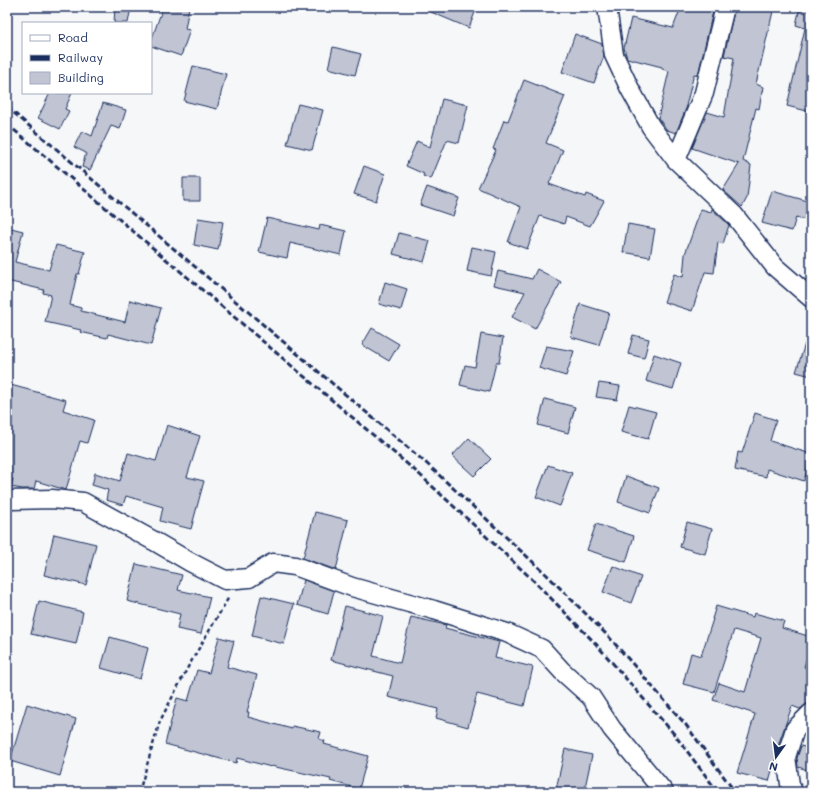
<svg xmlns="http://www.w3.org/2000/svg" width="818" height="799" viewBox="0 0 818 799" font-family="Mali,sans-serif">
<style>
.building{fill:#c0c4d3;stroke:#1b2f5e}
.lines{fill:none;stroke-linecap:round;stroke-linejoin:round}
.street-casing{stroke:#1b2f5e;stroke-width:21}
.path{stroke:#1b2f5e;stroke-width:2.5;stroke-dasharray:4 3;stroke-linecap:butt}
.street{stroke:#fff;stroke-width:18}
.rail{stroke:#1b2f5e;stroke-width:3;stroke-dasharray:6 3;stroke-linecap:butt}
</style>
<rect width="100%" height="100%" fill="#f6f7f9"/>
<filter id="ink" filterUnits="userSpaceOnUse"><feTurbulence type="fractalNoise" baseFrequency=".025" numOctaves="2"/><feDisplacementMap in="SourceGraphic" scale="8" xChannelSelector="R" yChannelSelector="G"/><feConvolveMatrix kernelMatrix="1 2 1 2 8 2 1 2 1" color-interpolation-filters="sRGB"/></filter>
<g filter="url(#ink)">
<path class="building" d="M115,7h16l-3,16h-14z
M163,7h26l-4,22 5,1 -9,26 -30,-10v-5z
M419,7h58l-8,21z
M681,7h33l-16,68 -4,-1 -8,32h1l-11,27 -9,-3 -9,-12 11,-47 -7,-2v-2l-35,-9 -3,-10 7,-30 42,10z
M735,7h39l-18,77 7,3 -4,22 -3,-1 -13,53 8,4 -4,33 -5,9 -19,-17 16,-26 -47,-16 15,-36 17,5 10,-59 -10,-2z
M800,7h11v105l-24,-6 18,-78 -9,-3z
M575,34l27,10 2,12 -10,27 -32,-11z
M333,47l28,7 -6,21 -27,-7z
M193,66l33,8 -9,35 -33,-8z
M524,80l41,16 -19,47 17,7 -14,34 36,13 1,-3 18,7 -14,25 -24,-9 -2,7 -24,-8 -13,33 -19,-7 13,-35 -43,-19 18,-38 -3,-1 11,-29 4,1z
M50,93h22l-7,16 4,2 -9,18 -22,-11z
M442,99l26,6 -9,38 -12,-3 -16,39 -8,-3 1,-2 -18,-8 11,-25 13,6z
M103,103l23,7 -6,19 -9,-3 -21,44 -8,-3 4,-14 -12,-6 8,-16 10,5z
M298,104l25,6 -11,40 -25,-6z
M364,166l21,8 -9,27 -22,-7z
M183,178h17v23h-17z
M427,187l32,11 -6,18 -33,-11z
M772,191l39,11v20l-15,-5 -4,14 -30,-8z
M701,209l10,3 1,-3 17,16 -6,19 -5,-2 -4,31 -9,-1 -13,39 -28,-9 10,-28 9,3 2,-23z
M198,218l25,4 -5,28 -24,-5z
M267,218l52,12 1,-5 26,6 -5,24 -51,-12 -3,15 -28,-6z
M628,224l27,5 -5,28 -27,-5z
M7,227l16,4 -8,31 34,8 7,-25 29,7 -6,22h-2l-7,31 11,3v3l44,11 5,-22 31,8 -10,37 -43,-11 -1,4 -27,-6 1,-2 -36,-8 6,-27 -8,-2 1,-3 -37,-9z
M399,233l31,8 -6,21 -31,-8z
M472,247l24,5 -5,24 -24,-5z
M537,269l24,13 -26,47 -23,-12 13,-25 -31,-7 4,-14 34,8z
M385,282l22,7 -6,21 -22,-6z
M580,304l29,9 -10,32 -28,-8z
M372,328l27,16 -10,17 -27,-16z
M481,334l22,4 -4,25h-3l-7,29 -29,-7 5,-20 10,2z
M808,334l3,1v41l-15,-4z
M633,335l16,4 -5,19 -16,-4z
M546,346l28,5 -8,25 -27,-8z
M654,354l27,9 -8,26 -27,-8z
M599,383l21,3 -3,14 -21,-3z
M7,384l59,16 -3,10 31,10 -7,23 -7,-2 -14,49 -30,-9 -2,8h-12l-11,-2 2,-8 -6,-1z
M545,399l30,8 -7,26 -30,-8z
M629,405l27,7 -8,27 -27,-7z
M755,413l21,7 -6,21 41,13 -7,27 -37,-12 -1,8 -31,-7 3,-18 4,1z
M167,425l33,11 -13,41 17,4 -13,48 -31,-8 3,-14 -37,-11 -3,9 -17,-5 2,-10 -16,-5 3,-12 25,8 8,-28 28,8z
M469,438l22,21 -17,17 -22,-20z
M548,465l24,8 -12,33 -24,-9z
M626,476l33,12 -9,25 -32,-11z
M315,512l33,8 -12,50 -33,-12z
M687,522l25,7 -7,25 -25,-7z
M596,524l38,12 -8,26 -39,-12z
M54,534l42,10 -10,41 -42,-10z
M136,564l46,11 -4,15 32,7 -9,37 -24,-5 3,-15 -53,-13z
M613,566l28,11 -10,26 -28,-11z
M304,580l30,11 -6,23 -31,-9z
M261,596l33,8 -10,40 -32,-8z
M39,601l44,11 -7,32 -45,-10z
M345,606l38,10 -10,40 27,7 11,-46 35,8 -1,3 54,14 -4,16 38,9 -9,39 -47,-12 -9,33 -32,-9 2,-9 -50,-12 5,-21 -62,-16z
M716,606l37,11 1,-4 30,8 -2,7 29,9v6l-7,24 7,2v34h-3l-8,6 -8,-3 -12,34 -4,14v7l-1,-1 -6,21 -32,-8 18,-59 -42,-14 6,-17 26,9 16,-54 -27,-8 -20,62 -31,-8 8,-31 10,3 12,-37h-1z
M110,637l38,11 -8,31 -39,-11z
M219,637l15,4 -7,26 30,8 -10,37h2l-1,5 44,12v-3l29,6 -2,7 6,2 -1,3 44,12 -9,33 -29,-8 1,-2 -60,-13v1l-34,-9 -1,5 -71,-19 12,-46 11,3 9,-31 12,3z
M27,704l49,15 -16,57 -50,-15z
M801,746l10,3v22l-13,-4 -1,-9z
M565,749l27,6 -8,37h-16l-12,-3z"/>
<g class="lines">
<defs>
<path id="street" d="M607,7l7,48 16,34 21,38 25,33 58,55 41,52 36,31
M676,160l28,-67 21,-86
M7,499l4,1 41,-1 31,3 71,39 36,21 35,18 24,-2 24,-15 22,3 57,21 82,23 73,23 35,16 20,22 29,26 21,32 52,63
M793,792l-3,-8 -4,-27 9,-28 16,-16"/>
</defs>
<use href="#street" class="street-casing"/>
<path class="path" d="M139,792l21,-71 28,-54 41,-70"/>
<use href="#street" class="street"/>
<path class="rail" d="M7,107l419,356 121,112 62,62 77,88 49,67
M7,124l412,350 115,107 62,63 78,90 44,58"/>
</g>
</g>
<rect width="818" height="799" fill="none" stroke="#fff" stroke-width="24"/>
<rect x="12" y="12" width="794" height="775" fill="none" stroke="#1b2f5e" stroke-width="1.5" filter="url(#ink)"/>
<rect x="22" y="22" width="130" height="72" fill="#ffffff" stroke="#a4acbf"/>
<rect x="30" y="35" width="20" height="6" fill="#ffffff" stroke="#a4acbf"/>
<text x="58" y="42" font-size="12" fill="#1b2f5e">Road</text>
<rect x="30" y="55" width="20" height="6" fill="#1b2f5e" stroke="#a4acbf"/>
<text x="58" y="62" font-size="12" fill="#1b2f5e">Railway</text>
<rect x="30" y="72" width="20" height="12" fill="#c0c4d3" stroke="#a4acbf"/>
<text x="58" y="82" font-size="12" fill="#1b2f5e">Building</text>
<g transform="translate(776 757) rotate(194)" stroke="#ffffff" stroke-width="3" paint-order="stroke">
<path d="M0-3L7 15L0 10L-7 15Z" fill="#1b2f5e"/>
<text y="-6" font-size="11" font-weight="bold" text-anchor="middle" fill="#1b2f5e">N</text>
</g>
</svg>
